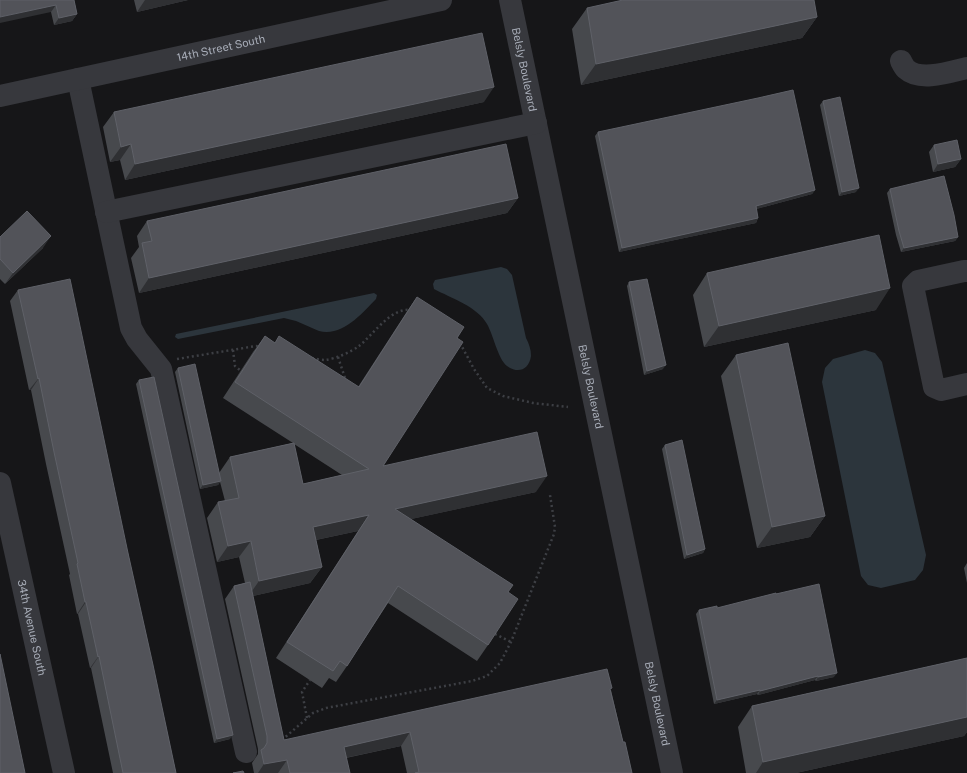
<svg xmlns="http://www.w3.org/2000/svg" width="967" height="773" viewBox="0 0 967 773" font-family="'Public Sans',sans-serif">
<style>
.water{fill:#2c353c}
.lines{fill:none;stroke-linecap:round;stroke-linejoin:round}
.path{stroke:#3d3f44;stroke-width:2.5;stroke-dasharray:2 3;stroke-linecap:butt}
.minor{stroke:#37383d;stroke-width:22}
.wall{fill:#47494d;fill-rule:evenodd}
.shaded-wall{fill:#2f3033}
.building{fill:#525359;stroke:#5f6168}
.labels{text-anchor:middle;stroke-width:3;stroke-linejoin:round;paint-order:stroke}
.street-label{font-size:11px;fill:#a8adb8;stroke:#111113}
</style>
<rect width="100%" height="100%" fill="#161618"/>
<path class="water" d="M501,267l6,2 5,6 14,63c3,6 5,11 5,18 -2,14 -13,18 -24,10 -9,-7 -14,-32 -20,-42 -9,-17 -36,-26 -53,-35l-1,-5 2,-4z
M374,293l3,2 -1,4c-14,14 -33,38 -57,32 -8,-3 -15,-7 -23,-10 -4,-1 -8,-2 -12,-3l-106,21 -3,-2 1,-3z
M865,350l10,3 7,9 44,193 -3,15 -8,10 -34,8 -13,-3 -7,-9 -39,-194 3,-14 8,-9z"/>
<g class="lines">
<path class="path" d="M460,343l14,26 13,19 16,8 30,7 35,4
M233,350l2,16 6,5
M338,357l8,24
M312,358c4,1 9,2 13,2 10,-1 26,-8 34,-14 14,-11 32,-39 52,-36
M177,359l79,-13 5,1
M495,634l16,8
M307,718l-5,-26 8,-12
M282,740l31,-27 13,-5 146,-27 15,-5 13,-13 11,-21 43,-108 1,-7 -5,-32"/>
<g class="minor">
<path id="s1" d="M510,0l162,773"/>
<path d="M901,61c1,2 3,6 5,8 14,13 44,3 61,-1"/>
<path d="M78,79l53,249 6,11 24,30 85,383"/>
<path id="s2" d="M0,96l441,-96"/>
<path d="M106,212l430,-89"/>
<path d="M967,271h-3l-46,10 -5,5 21,101 7,3 26,-6"/>
<path id="s3" d="M0,483l64,290"/>
</g>
</g>
<path class="wall" d="M0,0h74l3,14 -5,7 -18,4 -3,-13z
M134,0h54l-51,12z
M587,8l230,9 -15,21 -221,47 -9,-56z
M823,101l33,91 -17,4 -19,-91z
M484,102l-359,78 -5,-20 -10,2 -7,-35 11,-15z
M598,132l217,58 -3,4 -56,15 2,9 -2,5 -105,22 -32,7 -24,-116z
M934,145l27,14 -6,8 -22,5 -4,-20z
M890,189l68,48 -3,4 -54,11 -5,-17 -9,-42z
M518,198l-11,15 -368,80 -8,-35 8,-11 -2,-11 10,-15z
M0,237l43,11 -38,36 -5,-5z
M707,273l169,37 -172,37 -11,-52z
M629,282l34,87 -19,6 -17,-89z
M18,290l110,263 48,220h-63l-22,-105h-1l-12,-54h-1l-8,-39 1,-1 -24,-110 -15,-74h-2l-19,-89z
M417,297l40,41 -74,128 153,26 -125,27 97,73 -20,53 -11,16 -89,-58 -41,63 -11,16 -7,-4 -7,10 -46,-30 82,-127 -42,9 6,27 -12,16 -57,13 31,144 327,-50 12,52 9,31h-225l-6,-27 -55,12 4,15h-96l-2,-10 6,-9v-5l-33,-150 9,-13 11,-3 -6,-26 -22,5 -10,-44 11,-16 7,-1 -5,-19 -2,3 -18,4 -25,-117 3,-4 41,105 11,-16 63,-14 -70,-45 30,-46 12,-16 10,7 83,44 48,-74zM294,444l48,31 -39,9z
M736,355l89,161 -15,21 -53,11 -36,-172z
M139,380l91,359 -16,4 -78,-359z
M665,445l40,104 -2,4 -19,6 -22,-110z
M967,563v20l-3,-15z
M717,608l117,69 -18,4 -1,-1 -57,15 -1,-1 -43,10 -18,-90 3,-4z
M967,658v74l-3,4 -168,37h-50l-8,-46 14,-21z"/>
<path class="shaded-wall" d="M145,0h43l-51,12z
M56,5l-5,7 -51,11v-6z
M77,14l-5,7 -18,4 5,-7z
M817,17l-15,21 -221,47 15,-21z
M494,87l-10,15 -359,78 10,-16z
M131,144l-11,16 -10,2 11,-15z
M961,159l-6,8 -22,5 5,-8z
M859,188l-3,4 -17,4 3,-4z
M815,190l-3,4 -59,16 3,-4z
M518,198l-11,15 -368,80 10,-15z
M758,218l-2,5 -105,22 -32,7 3,-4 32,-7z
M51,236l-8,12 -38,36 8,-11z
M958,237l-3,4 -54,11 3,-4z
M890,288l-14,22 -172,37 15,-21z
M666,365l-3,4 -19,6 3,-4z
M39,378l-8,12h-2l9,-11z
M547,476l-11,16 -152,33 11,-16z
M221,481l-3,4 -18,4 3,-4z
M369,515l-11,16 -57,12 12,-16z
M825,516l-15,21 -53,11 15,-21z
M251,541l-12,16 -22,5 11,-16z
M705,549l-2,4 -19,6 3,-4z
M322,567l-12,16 -62,14 11,-16z
M85,602h1l-8,12h-1z
M99,656l-8,12h-1l8,-11z
M837,673l-3,4 -18,4 2,-4z
M818,676l-3,4 -57,15 2,-4z
M760,690l-3,4 -43,10 3,-4z
M967,717v15l-3,4 -168,37h-40l7,-11z
M410,732l-9,14 -66,14 9,-13z
M233,735l-3,4 -16,4 3,-4z
M287,760l-9,13h-20l6,-9z"/>
<path class="building" d="M0,0h74l3,14 -18,4 -3,-13 -56,12z
M623,0h191l3,17 -221,47 -9,-56z
M482,33l12,54 -359,77 -4,-20 -10,3 -7,-35z
M793,90l22,100 -59,16 2,12 -104,23 -32,7 -24,-116 160,-34z
M840,97l19,91 -17,4 -19,-91z
M957,140l4,19 -23,5 -4,-19z
M506,144l12,54 -369,80 -7,-35 10,-2 -5,-20z
M944,176l10,39 4,22 -54,11 -5,-17 -9,-42z
M27,211l24,25 -38,37 -13,-14v-22z
M879,235l11,53 -171,38 -12,-53z
M70,279l58,274 25,112 23,108h-53l-24,-117 -1,1 -12,-55h-1l-8,-38 1,-1 -24,-111 -15,-74 -1,1 -20,-89z
M647,279l19,86 -19,6 -18,-89z
M417,297l47,30 -7,11 6,4 -80,124 154,-34 10,44 -152,33 118,76 -5,7 10,7 -30,46 -90,-59 -51,80 -7,-5 -7,10 -46,-29 82,-127 -56,12 9,40 -63,14 -8,-40 -23,5 -10,-44 21,-4 -9,-41 64,-14 9,41 66,-15 -134,-87 30,-46 10,7 4,-7 80,51z
M788,343l37,173 -53,11 -36,-172z
M195,364l26,117 -18,4 -25,-117z
M154,377l79,358 -16,4 -78,-359z
M682,440l23,109 -18,6 -22,-110z
M250,582l34,158 323,-71 5,19 -2,1 13,53h2l7,31h-217l4,-1 -9,-40 -66,15 6,26h-60l-3,-13 -23,4 -3,-14 3,-2 3,-5v-7l-33,-150z
M819,584l18,89 -19,4v-1l-58,15v-1l-43,10 -18,-90 18,-4v2l59,-15v1z
M0,654l25,119h-25z
M967,658v59l-204,45 -11,-56z
M243,771l1,2h-11z"/>
<g class="labels">
<g class="street-label">
<text dy="4" stroke="none"><textPath href="#s2" startOffset="226">14th Street South</textPath></text>
<text dy="4" stroke="none"><textPath href="#s1" startOffset="71">Belsly Boulevard</textPath></text>
<text dy="4" stroke="none"><textPath href="#s1" startOffset="395">Belsly Boulevard</textPath></text>
<text dy="4" stroke="none"><textPath href="#s3" startOffset="148">34th Avenue South</textPath></text>
<text dy="4" stroke="none"><textPath href="#s1" startOffset="719">Belsly Boulevard</textPath></text>
</g>
</g>
</svg>
